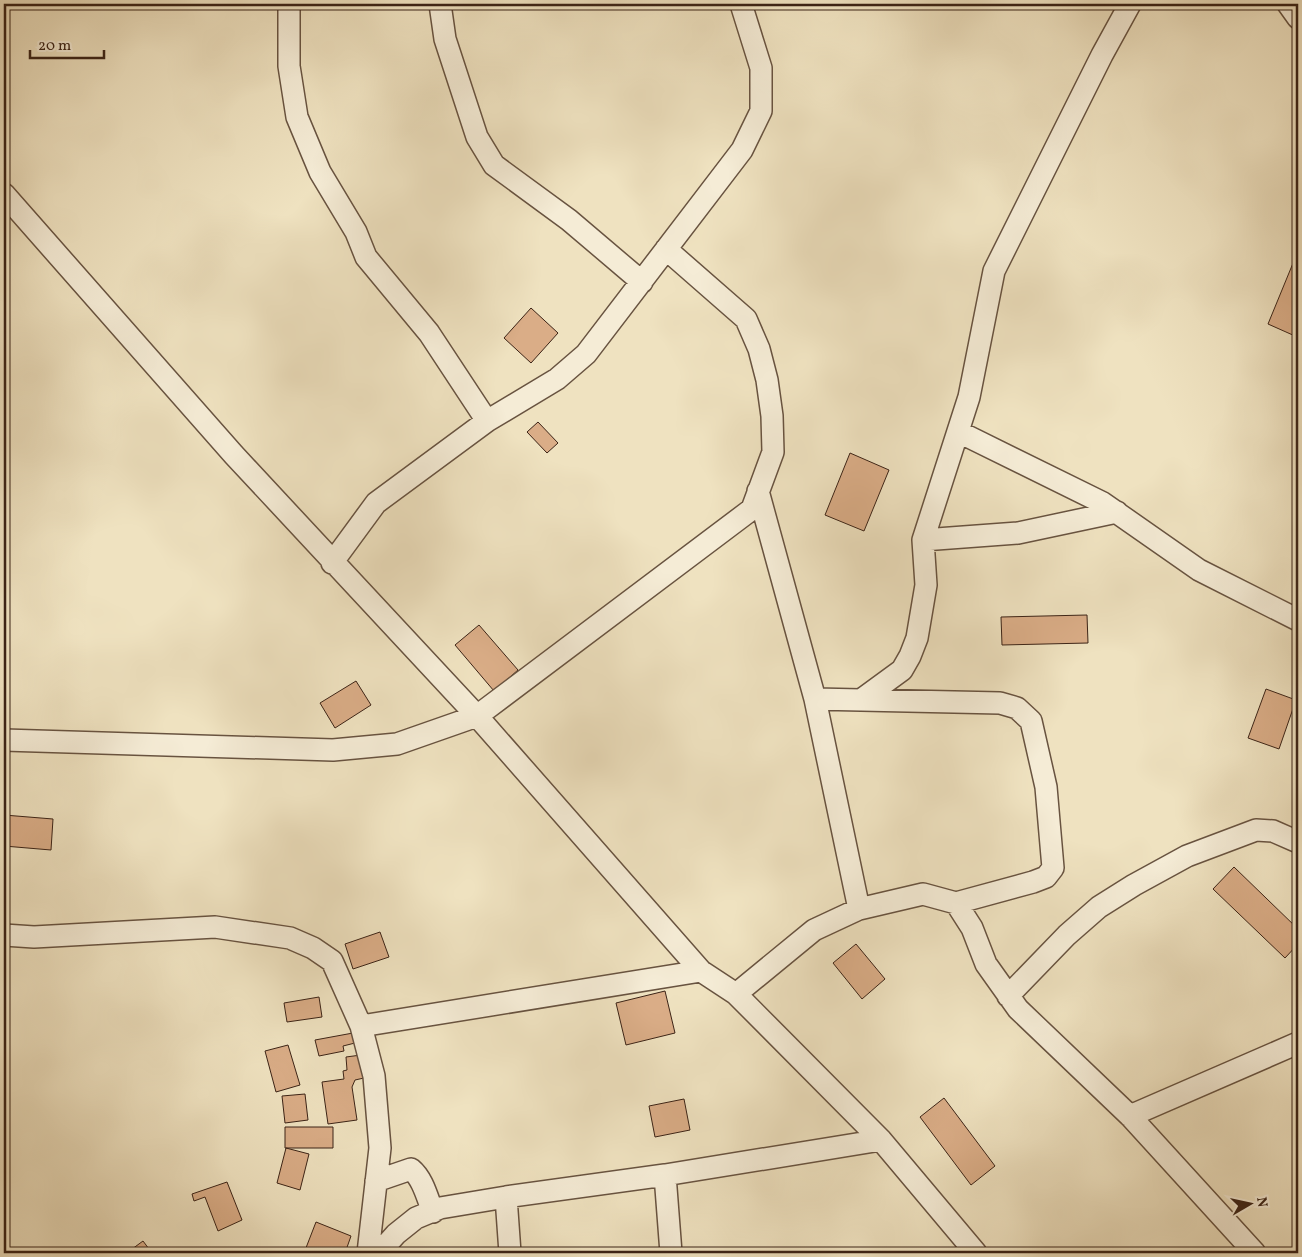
<svg xmlns="http://www.w3.org/2000/svg" width="1302" height="1257" viewBox="0 0 1302 1257" font-family="Vollkorn,serif">
<style>
.building{fill:#daad87;stroke:#3b2316}
.lines{fill:none;stroke-linecap:round;stroke-linejoin:round}
.minor-casing{stroke:#685340;stroke-width:24}
.minor{stroke:#f5ecd6;stroke-width:21}
</style>
<rect width="100%" height="100%" fill="#efe2c0"/>
<filter id="stains"><feTurbulence type="fractalNoise" baseFrequency=".004" numOctaves="4"/><feColorMatrix values="0 0 0 0 .2 0 0 0 0 .09 0 0 0 0 .02 0 0 0 .5 -.17"/></filter>
<radialGradient id="worn" r=".72"><stop offset=".6" stop-color="#630" stop-opacity="0"/><stop offset="1" stop-color="#630" stop-opacity=".3"/></radialGradient>
<path class="building" d="M1298,251v78l-3,7 -27,-12z
M531,308l27,25 -27,30 -27,-25z
M538,422l20,21 -11,10 -20,-21z
M850,453l39,17 -25,61 -39,-16z
M1087,615l1,28 -86,2 -1,-28z
M479,625l39,45 -24,21 -39,-46z
M356,681l15,24 -36,23 -15,-25z
M1266,689l30,11 -17,49 -31,-11z
M4,815l49,4 -2,31 -47,-4z
M1234,867l64,62v15l-13,14 -72,-69z
M380,932l9,25 -36,12 -8,-25z
M856,944l29,35 -23,20 -29,-36z
M665,991l10,42 -49,12 -10,-42z
M319,997l3,20 -35,5 -3,-19z
M353,1033l2,10 -12,3 1,5 -25,5 -4,-16z
M288,1045l12,40 -24,7 -11,-41z
M361,1055l3,23 -9,2 -3,7 5,33 -29,4 -6,-42 22,-3 -1,-8 4,-1 -1,-13z
M305,1094l3,26 -23,3 -3,-27z
M944,1098l51,68 -24,19 -51,-68z
M684,1099l6,31 -35,7 -6,-31z
M285,1127h48v21h-48z
M286,1148l23,6 -9,36 -23,-7z
M227,1182l15,38 -24,11 -13,-34 -11,4 -2,-7z
M316,1222l35,14 -6,17h-41z
M143,1241l9,12h-22l-2,-1z"/>
<g class="lines">
<defs>
<path id="minor" d="M289,4v62l8,51 23,55 36,60 10,25 63,76 58,88
M440,4l5,35 32,98 17,28 75,55 73,62
M1288,4l10,14
M4,194l230,261 243,261 224,255 35,23 145,146 95,113
M959,432l144,71 96,67 99,50
M758,491l57,208 44,210
M923,540l95,-7 99,-21
M332,563l44,-60 111,-82 70,-42 29,-25 156,-204 19,-39v-43l-20,-64
M861,700l41,-30 8,-14 7,-18 9,-53 -3,-45 46,-143 25,-126 108,-216 28,-51
M4,740l329,10 64,-6 80,-28 275,-207 21,-57 -1,-36 -5,-36 -8,-31 -13,-30 -80,-70
M956,903l16,25 14,36 32,45 112,107 125,137
M4,935l30,2 181,-10 75,11 23,10 19,13 29,65 13,50 6,72 -12,105
M736,994l78,-64 45,-21 64,-15 33,9 77,-21 13,-5 7,-9 -7,-81 -15,-66 -14,-13 -17,-5 -185,-4
M1008,996l59,-61 32,-28 35,-22 53,-29 69,-26 17,1 25,11
M361,1026l340,-55
M1130,1116l168,-73
M665,1175l6,78
M376,1181l35,-12c12,10 16,28 22,43
M506,1197l4,56
M379,1253l17,-19 20,-16 24,-10 66,-11 159,-22 216,-35"/>
</defs>
<use href="#minor" class="minor-casing"/>
<use href="#minor" class="minor"/>
</g>
<rect width="1302" height="1257" fill="none" stroke="#efe2c0" stroke-width="20"/>
<rect x="5" y="5" width="1292" height="1247" fill="none" stroke="#3b2316" stroke-width="2.5"/>
<rect x="10" y="10" width="1282" height="1237" fill="none" stroke="#3b2316"/>
<g transform="translate(1250 1204) rotate(81)" stroke="#f5ecd6" stroke-width="4" paint-order="stroke">
<path d="M0-4L9 19L0 12L-9 19Z" fill="#3b2316"/>
<text y="-8" font-size="14" font-weight="bold" text-anchor="middle" fill="#3b2316">N</text>
</g>
<path d="M30 50v8h74v-8" fill="none" stroke="#3b2316" stroke-width="2.5"/>
<text x="38" y="50" font-size="15" fill="#3b2316" stroke="#f5ecd6" stroke-width="4" paint-order="stroke">20 m</text>
<rect width="100%" height="100%" filter="url(#stains)"/>
<rect width="100%" height="100%" fill="url(#worn)"/>
</svg>
